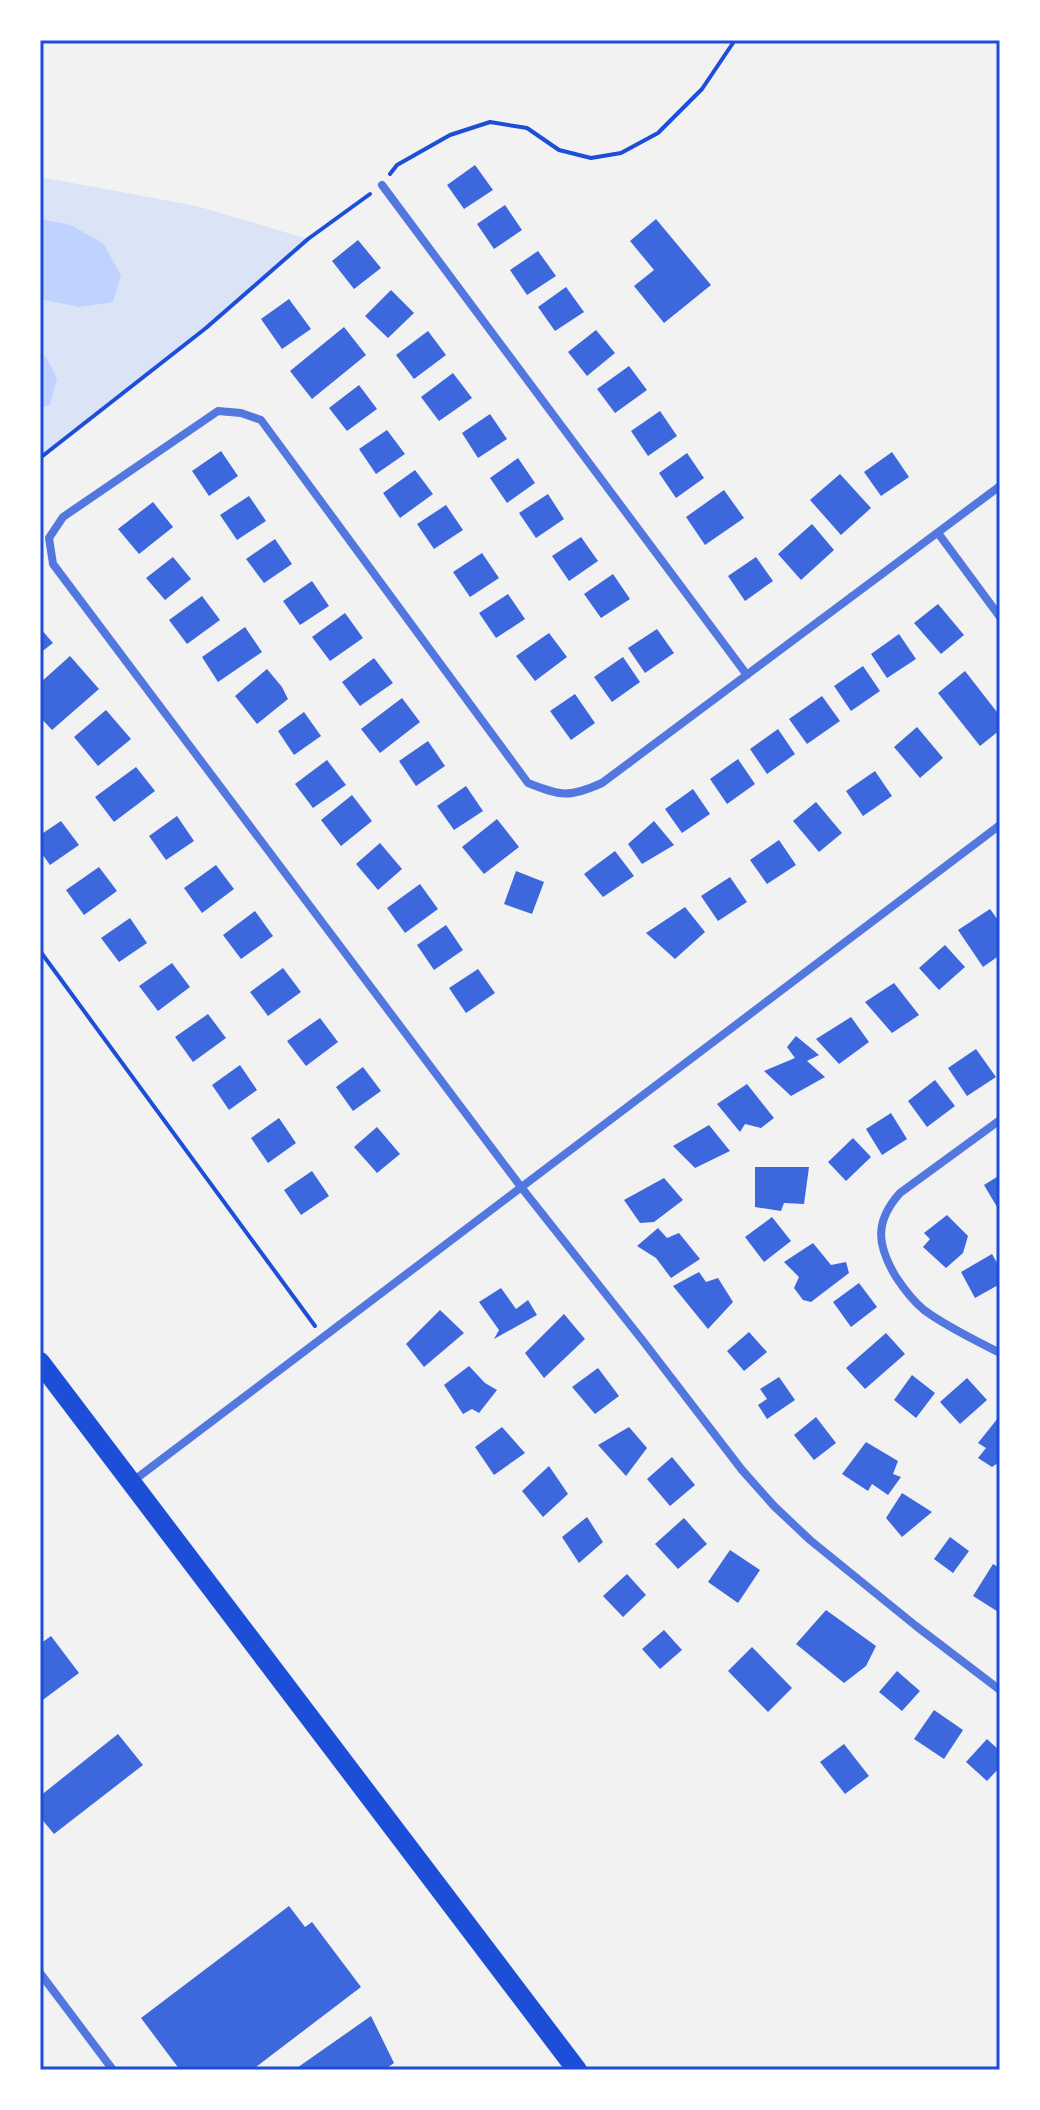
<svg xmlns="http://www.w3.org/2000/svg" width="1040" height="2110" viewBox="0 0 1040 2110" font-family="'Crimson Pro',serif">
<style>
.green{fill:#dbe4f7}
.water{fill:#bfd3fe}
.building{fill:#3d67dc}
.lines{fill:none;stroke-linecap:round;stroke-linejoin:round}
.path{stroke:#1d4ed8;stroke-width:4}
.minor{stroke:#5277de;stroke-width:8}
.primary{stroke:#1d4ed8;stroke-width:20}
.neatline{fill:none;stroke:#1d4ed8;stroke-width:3}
</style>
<rect width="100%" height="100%" fill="#f2f2f2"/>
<path class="green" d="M40,177l157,29 111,33 -102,89 -166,130z"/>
<path class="water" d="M40,219l31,6 33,19 17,32 -8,26 -34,5 -39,-8z
M40,352l7,6 10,21 -7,26 -10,3z"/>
<path class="building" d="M475,165l18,25 -29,19 -17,-24z
M505,205l17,25 -28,19 -17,-25z
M656,219l55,66 -47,38 -30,-37 20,-16 -24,-29z
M358,240l23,28 -27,21 -22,-28z
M538,251l18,25 -29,19 -17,-25z
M566,287l18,25 -29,19 -17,-24z
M391,290l23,23 -26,25 -23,-22z
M289,299l22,30 -29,20 -21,-30z
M344,327l22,28 -54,44 -22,-28z
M596,330l19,23 -28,23 -19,-24z
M428,331l18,24 -32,24 -18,-24z
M629,366l18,24 -32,23 -18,-24z
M453,373l19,25 -33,23 -18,-24z
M359,385l18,24 -30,22 -18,-23z
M660,411l17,25 -29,20 -17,-25z
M490,414l17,25 -29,19 -16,-25z
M387,430l18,24 -29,20 -17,-25z
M221,451l17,25 -29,20 -17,-25z
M892,452l17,25 -28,19 -17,-24z
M687,453l17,25 -28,20 -17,-25z
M518,458l17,25 -28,20 -17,-25z
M415,470l18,24 -33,24 -17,-25z
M840,474l31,34 -30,27 -31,-35z
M724,490l20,28 -39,27 -19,-28z
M548,494l16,25 -28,19 -17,-25z
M249,496l17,25 -29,19 -17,-25z
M153,502l20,25 -34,27 -21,-25z
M446,505l17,25 -29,19 -17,-25z
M812,524l22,26 -33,30 -23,-26z
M581,537l17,24 -29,20 -17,-25z
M275,539l17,25 -28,19 -18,-24z
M482,553l17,25 -29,19 -17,-25z
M173,557l18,22 -26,21 -19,-22z
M756,557l17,24 -28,20 -17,-25z
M613,574l17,25 -29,19 -17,-24z
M312,581l17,25 -29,19 -17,-24z
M508,594l17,25 -29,19 -17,-25z
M202,596l18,24 -33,24 -18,-24z
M938,604l26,31 -23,19 -27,-31z
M345,613l18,25 -33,23 -18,-24z
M245,627l17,25 -44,30 -16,-25z
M40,628l13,15 -13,10z
M657,629l17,24 -29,20 -17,-25z
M549,633l18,24 -32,24 -19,-25z
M899,634l17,25 -29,19 -16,-24z
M70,656l29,33 -47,41 -12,-13v-34z
M623,657l17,25 -28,20 -18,-25z
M374,658l19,25 -33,23 -18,-24z
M863,666l17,25 -29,20 -17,-25z
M267,669l15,18 6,12 -31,25 -22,-28z
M965,671l35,45v14l-20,16 -42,-53z
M575,694l20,29 -24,17 -21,-29z
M822,696l18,25 -33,23 -18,-25z
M402,698l18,24 -40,31 -19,-24z
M106,710l25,29 -33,27 -24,-29z
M304,712l17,24 -27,19 -16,-24z
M917,727l26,31 -23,20 -26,-31z
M778,729l17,25 -28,20 -17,-25z
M428,741l17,25 -29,20 -17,-25z
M738,759l17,25 -28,20 -17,-25z
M327,760l19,25 -33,23 -18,-24z
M136,767l19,24 -41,31 -19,-25z
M875,771l17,25 -29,20 -17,-25z
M466,786l17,25 -29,19 -17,-24z
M693,789l17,25 -28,19 -17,-24z
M352,795l20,26 -31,25 -20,-26z
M816,802l26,31 -23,19 -26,-31z
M177,816l17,25 -28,19 -17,-24z
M497,819l22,28 -35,27 -22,-27z
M61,821l18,24 -29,20 -10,-14v-16z
M654,821l20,24 -32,19 -14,-20z
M779,840l17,25 -29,19 -17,-24z
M380,843l22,26 -24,21 -22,-26z
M615,851l19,25 -31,21 -19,-23z
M216,865l18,24 -32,24 -18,-25z
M99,867l18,24 -33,24 -18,-25z
M516,871l28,11 -12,32 -28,-10z
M730,877l17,25 -29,19 -17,-25z
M420,884l18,25 -33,24 -18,-25z
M685,907l20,25 -30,27 -29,-26z
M990,909l10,14v32l-17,12 -25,-37z
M255,911l18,25 -32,23 -18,-24z
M130,918l17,25 -28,19 -18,-24z
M446,925l17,25 -29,20 -17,-25z
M945,945l20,22 -26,23 -20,-22z
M172,963l18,24 -32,24 -19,-25z
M283,968l18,24 -33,24 -18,-24z
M478,969l17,24 -29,20 -17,-25z
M894,983l25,32 -27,18 -27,-31z
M208,1014l18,24 -33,24 -18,-25z
M851,1017l18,25 -30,22 -23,-25z
M320,1018l18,24 -32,24 -19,-25z
M796,1036l23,19 -12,6 18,16 -34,19 -27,-25 31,-13 -8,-11z
M976,1049l20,28 -29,19 -19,-28z
M240,1065l17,25 -28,20 -17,-25z
M363,1067l18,24 -28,20 -17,-24z
M935,1080l20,26 -28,21 -19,-26z
M747,1084l27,34 -13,10 -16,-4 -5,8 -23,-28z
M891,1113l16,26 -25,16 -16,-26z
M279,1118l17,25 -28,20 -17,-25z
M709,1125l21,26 -35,17 -22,-22z
M377,1127l23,27 -23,19 -23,-26z
M853,1138l18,19 -25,24 -18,-19z
M755,1167h54l-5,37 -20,-1 -3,8 -26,-4z
M312,1171l17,25 -28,19 -17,-25z
M1000,1175v37l-16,-27z
M664,1178l19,22 -29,22 -14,1 -16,-23z
M947,1215l21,21 -5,17 -17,15 -23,-21 7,-8 -6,-6z
M772,1217l19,24 -27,21 -19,-25z
M658,1228l9,10 12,-5 21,26 -29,19 -15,-20 -19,-12z
M813,1243l18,22 15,-3 3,11 -38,29 -8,-2 -9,-12 5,-11 -15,-15z
M992,1254l8,14v16l-25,14 -14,-26z
M699,1272l7,10 12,-4 15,24 -25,27 -35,-43z
M859,1283l18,24 -26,20 -18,-25z
M501,1288l15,21 12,-9 9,15 -43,24 5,-9 -20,-28z
M440,1310l24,23 -40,34 -18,-23z
M564,1314l21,25 -41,39 -19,-25z
M749,1332l18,20 -23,19 -17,-20z
M886,1333l19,21 -40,35 -19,-21z
M469,1366l16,17 12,7 -18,23 -7,-4 -9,5 -19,-29z
M598,1368l21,28 -24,18 -23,-27z
M912,1375l23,18 -19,25 -22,-18z
M779,1377l16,23 -28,19 -9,-14 9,-6 -7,-10z
M967,1378l20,22 -27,24 -20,-22z
M816,1417l20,26 -22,17 -20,-25z
M998,1418l2,2v46l-2,-3 -6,4 -14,-9 8,-10 -8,-5z
M502,1427l23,26 -31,22 -19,-28z
M629,1427l18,21 -21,28 -28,-31z
M866,1442l32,19 -5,13 8,3 -13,18 -16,-11 -4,7 -26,-17z
M672,1457l23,28 -25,21 -23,-27z
M549,1466l19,28 -25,23 -21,-26z
M902,1493l30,19 -30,25 -16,-19z
M587,1517l16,25 -24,21 -17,-26z
M684,1518l23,26 -29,25 -23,-25z
M950,1537l19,14 -16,22 -19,-14z
M730,1550l30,20 -22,33 -30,-21z
M993,1564l7,4v45l-27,-17z
M627,1574l19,21 -23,22 -20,-21z
M826,1610l50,36 -10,20 -22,17 -48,-39z
M664,1630l18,20 -22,19 -18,-20z
M51,1636l28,37 -39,29v-58z
M752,1647l40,41 -24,24 -40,-41z
M897,1671l23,20 -18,20 -23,-19z
M934,1710l29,20 -19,29 -30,-20z
M118,1734l25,31 -89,69 -14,-17v-21z
M987,1739l13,12v16l-13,14 -21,-19z
M844,1744l25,32 -24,18 -25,-32z
M289,1906l16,21 7,-5 49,65 -109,83h-72l-39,-52z
M371,2016l23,47 -10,7h-90z"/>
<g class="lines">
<path class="path" d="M390,174l7,-9 53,-30 40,-13 37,6 32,22 32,8 30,-5 37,-20 44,-44 33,-49
M40,458l166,-130 102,-89 62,-45
M40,951l275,375"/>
<path class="minor" d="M382,185l365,490
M1000,486l-398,297c-33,15 -41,13 -74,0l-267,-363 -20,-7 -23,-2 -155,106 -14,21 4,26 468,623 122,154 99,129 32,36 36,34 106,86 84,64
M938,533l62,84
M1000,1120l-100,73c-26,29 -23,52 -4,84 8,12 17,24 28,33 23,17 51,30 76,43
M133,1481l867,-656
M40,1973l73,97"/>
<path class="primary" d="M40,1362l537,708"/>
</g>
<rect width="1040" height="2110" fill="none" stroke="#ffffff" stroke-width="84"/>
<rect x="42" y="42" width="956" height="2026" class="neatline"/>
</svg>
